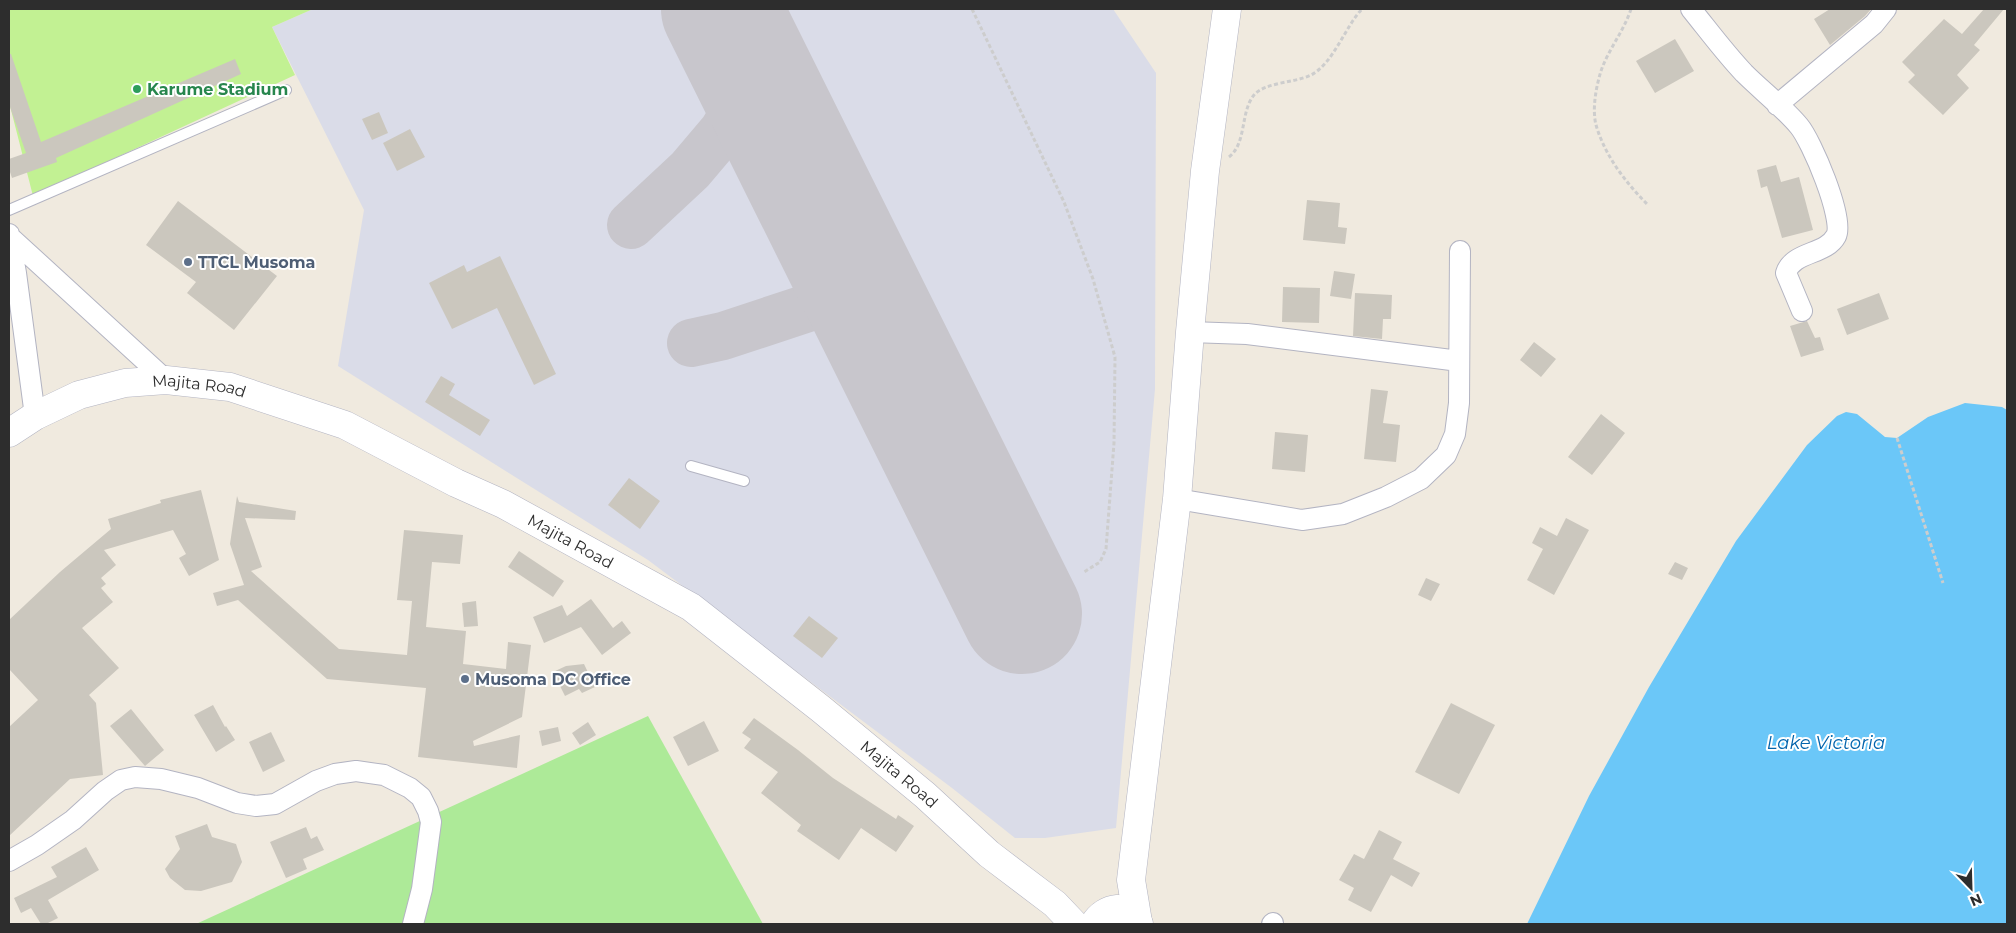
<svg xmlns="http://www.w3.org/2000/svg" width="2016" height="933" viewBox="0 0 2016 933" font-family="Montserrat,sans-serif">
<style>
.airport{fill:#dadce8}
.green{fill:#adea98}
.pitch{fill:#c2f193}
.water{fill:#6bc7f8}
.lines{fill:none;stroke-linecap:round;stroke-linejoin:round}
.taxiway{stroke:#c8c6cc;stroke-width:48}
.runway{stroke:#c8c6cc;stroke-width:120}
.building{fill:#cbc7be}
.service-casing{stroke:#b3b4c2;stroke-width:12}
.minor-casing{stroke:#b3b4c2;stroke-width:22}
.secondary-casing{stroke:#b3b4c2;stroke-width:29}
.path{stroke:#cdcdcd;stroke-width:3;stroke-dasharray:4 2.5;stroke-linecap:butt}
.service{stroke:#fff;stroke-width:10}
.minor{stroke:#fff;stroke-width:20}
.secondary{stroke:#fff;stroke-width:28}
.leisure-dot{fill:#2e9e5b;stroke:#fff;stroke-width:2}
.service-dot{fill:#5c6f8a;stroke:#fff;stroke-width:2}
.labels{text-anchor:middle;stroke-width:4;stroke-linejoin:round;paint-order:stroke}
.leisure-label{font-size:16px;font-weight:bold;fill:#27864d;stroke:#fff;text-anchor:start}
.service-label{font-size:16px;font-weight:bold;fill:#4e5e75;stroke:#fff;text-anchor:start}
.street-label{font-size:16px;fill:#2d2d2d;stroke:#fff}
.water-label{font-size:18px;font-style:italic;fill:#0364ac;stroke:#fff}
</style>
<rect width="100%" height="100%" fill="#f0eadf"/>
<path class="airport" d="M313,9h800l43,64 -1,316 -39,439 -71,10h-30l-63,-50 -304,-228 -310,-194 26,-156 -92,-183z"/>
<path class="green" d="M648,716l115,208h-567z"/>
<path class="pitch" d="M9,9h304l-41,18 23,48 -262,121 -24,-94z"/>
<path class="water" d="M1965,403l37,4 5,3v514h-480l62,-128 60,-109 87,-146 71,-96 30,-29 9,-4 11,2 28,23 12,1 31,-21z"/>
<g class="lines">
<path class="taxiway" d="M631,225l59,-55 33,-39 17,-28 11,-34
M691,343l32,-7 97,-32 40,-16"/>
<path class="runway" d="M721,9l301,605"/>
</g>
<path class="building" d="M1830,9h41l-6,7 -35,29 -16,-26z
M1984,9h20l-30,36 6,5 -23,25 12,13 -26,27 -35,-33 7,-7 -13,-13 42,-43 18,15z
M1675,39l19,32 -39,22 -19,-32z
M9,54h2l30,88 194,-83 6,15 -185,84 1,4 -45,16 -3,-9v-10l17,-6 -17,-49z
M379,112l9,21 -16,7 -10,-21z
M410,129l15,28 -28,14 -14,-28z
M1776,165l5,17 18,-5 14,53 -31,8 -15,-52 -6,2 -4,-18z
M1307,200l33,3 -2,24 9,1 -2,16 -42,-4z
M178,201l99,75 -43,54 -47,-37 9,-11 -50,-37z
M500,256l56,118 -22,11 -37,-77 -45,21 -23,-46 35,-18 3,7z
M1334,271l21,3 -4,25 -21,-3z
M1283,287l37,1 -1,35 -37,-1z
M1355,293l37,2 -1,24h-8l-1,20 -29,-3z
M1879,293l10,26 -42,16 -10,-26z
M1807,321l8,17 5,-1 4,13 -23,7 -11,-31z
M1534,342l22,17 -15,18 -21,-17z
M441,376l14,8 -6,11 41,25 -10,16 -55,-34z
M1371,389l17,2 -5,32 17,2 -4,37 -32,-3z
M1601,414l24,19 -33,42 -24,-18z
M1275,432l33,3 -3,37 -33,-3z
M629,478l31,23 -20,28 -32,-24z
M201,490l18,70 -30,16 -10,-18 7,-4 -13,-24 -69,20 12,15 -15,13 5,6 -5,4 12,14 -31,26 37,40 -30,27 7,8 7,72 -33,4 -61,57v-109l29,-27 -29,-31v-49l51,-48 51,-43 -3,-10 53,-16 -1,-3z
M237,496l2,6 57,9 -1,9 -50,-2 17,49 -11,4 88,78 68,6 5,-54 -15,-1 7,-70 59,5 -3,29 -28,-2 -6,65 40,4 -3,33 43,5 2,-27 23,3 -9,72 -49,24 1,5 46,-11 -3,33 -99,-11 8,-69 -99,-9 -89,-79 -21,6 -4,-13 31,-8 -14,-41z
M1566,518l23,12 -35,65 -27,-15 16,-31 -11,-6 8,-16 17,9z
M519,551l45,30 -11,16 -45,-30z
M1675,562l13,6 -6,12 -14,-6z
M1426,578l14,6 -9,17 -13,-6z
M591,599l22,29 9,-7 9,12 -29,22 -21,-28 -37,16 -11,-26 29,-12 5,11z
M476,601l2,25 -14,1 -2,-24z
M809,616l29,22 -16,20 -29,-22z
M584,664l11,23 -13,6 -3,-4 -14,7 -12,-24 13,-6z
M1451,703l44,22 -36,69 -44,-22z
M213,705l12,22 1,-1 9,14 -19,12 -22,-37z
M131,709l33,41 -19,16 -35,-40z
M754,718l44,32 35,28 63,41 2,-4 16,11 -18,26 -35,-24 -22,32 -42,-29 4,-6 -40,-32 17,-21 -34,-24 7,-9 -9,-6z
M704,721l15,30 -31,15 -15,-29z
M588,722l8,13 -16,10 -8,-12z
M558,727l3,14 -19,5 -3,-15z
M271,732l14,29 -22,11 -14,-30z
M207,824l5,13 24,7 6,18 -10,20 -31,9 -16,-1 -15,-12 -5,-9 15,-20 -5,-13z
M306,827l5,12 6,-3 7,14 -21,9 4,10 -21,9 -16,-36z
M1379,830l23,12 -9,17 27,14 -8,14 -21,-12 -20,37 -23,-12 6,-12 -15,-8 15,-26 10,5z
M86,847l13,23 -51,30 10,18 -12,6h-5l-10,-16 -10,5 -7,-15 43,-21 -6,-10z"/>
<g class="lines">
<defs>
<path id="service" d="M9,210l277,-120
M691,466l53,15"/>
<path id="minor" d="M1691,9c17,21 34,44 53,64 17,17 40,35 55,53 12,14 46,93 37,110 -10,19 -43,15 -50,37l16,38
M1777,105l97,-81 12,-15
M9,234l7,39 19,143
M10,237l156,143
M1190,332l57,2 212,27
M1177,499l125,21 41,-6 43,-17 35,-18 25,-24 9,-21 4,-31 1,-152
M9,861l28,-16 36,-25 32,-29 16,-11 14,-3 26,2 37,9 39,15 19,3 19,-2 41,-23 19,-7 21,-3 28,4 26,13 11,9 7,14 3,11 -4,30 -5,37 -9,35
M1272,924l1,-1"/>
<g id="secondary">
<path id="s1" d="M9,433l26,-17 44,-21 46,-12 41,-3 64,7 115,38 111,58 47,21 188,103 130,102 104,86 64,59 66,50 19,20"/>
<path d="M1138,922l-7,-42 46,-381 13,-167 15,-161 22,-162"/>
<path d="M1094,924c11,-18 35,-22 45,0"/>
</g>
</defs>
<use href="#service" class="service-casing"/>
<use href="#minor" class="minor-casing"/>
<use href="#secondary" class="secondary-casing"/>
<path class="path" d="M972,9l92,193 29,77 22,78 -1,86 -8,106 -6,13 -16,10
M1631,9c-7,22 -23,41 -30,62 -5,16 -9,38 -5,54 9,31 30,58 52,80
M1229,157c18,-14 11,-45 25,-62 11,-13 41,-12 57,-20 22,-11 34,-48 51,-66
M1897,438l46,145"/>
<use href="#service" class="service"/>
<use href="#minor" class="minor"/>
<use href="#secondary" class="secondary"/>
</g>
<circle class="leisure-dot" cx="137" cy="89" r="5"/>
<g class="service-dot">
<circle cx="188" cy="262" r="5"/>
<circle cx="465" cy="679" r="5"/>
</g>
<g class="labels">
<g class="leisure-label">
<text x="147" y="95">Karume Stadium</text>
</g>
<g class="service-label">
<text x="198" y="268">TTCL Musoma</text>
<text x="475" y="685">Musoma DC Office</text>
</g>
<g class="street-label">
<text dy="6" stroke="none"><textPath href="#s1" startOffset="202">Majita Road</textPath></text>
<text dy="6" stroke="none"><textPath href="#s1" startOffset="608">Majita Road</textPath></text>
<text dy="6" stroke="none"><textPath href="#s1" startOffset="1012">Majita Road</textPath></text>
</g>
<g class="water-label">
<text x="1826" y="749">Lake Victoria</text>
</g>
</g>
<rect width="2016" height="933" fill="none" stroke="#2d2d2d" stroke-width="20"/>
<g transform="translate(1971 888) rotate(157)" stroke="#ffffff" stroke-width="4" paint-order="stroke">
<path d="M0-4L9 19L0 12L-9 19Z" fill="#2d2d2d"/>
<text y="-8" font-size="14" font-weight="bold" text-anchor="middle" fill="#2d2d2d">N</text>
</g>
</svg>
